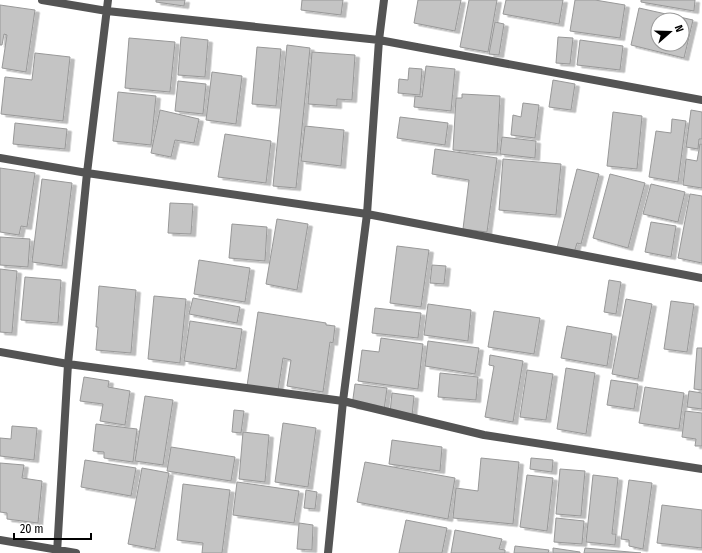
<svg xmlns="http://www.w3.org/2000/svg" width="702" height="553" viewBox="0 0 702 553" font-family="'Fira Sans Condensed',sans-serif">
<style>
.building{fill:#c4c4c4;stroke:#989898;fill-rule:evenodd;filter:url(#shadow)}
.lines{fill:none;stroke-linecap:round;stroke-linejoin:round}
.street{stroke:#545454;stroke-width:8}
</style>
<defs>
<filter id="shadow"><feDropShadow dx="4.5" dy="2.5" stdDeviation="0" flood-color="#0004"/></filter>
</defs>
<rect width="100%" height="100%" fill="#fff"/>
<path class="building" d="M156,0h29l-1,6 -28,-4z
M302,0h41l-2,15 -40,-5z
M418,0h43l-6,31 -41,-8z
M469,0h28l-9,52 -28,-5z
M506,0h57l-4,24 -56,-10z
M575,0h20l30,5 -5,33 -50,-7z
M641,0h54l-1,11 -53,-9z
M0,5l35,5 -9,62 -24,-4 5,-33 -3,-1 -2,11h-2z
M639,8l54,12 -9,38 -53,-13zM658,20h24v24h-24z
M495,22l9,2 -5,31 -10,-1z
M181,37l27,3 -3,37 -27,-2z
M558,37l15,1 -3,26 -14,-1z
M129,38l46,4 -5,50 -45,-4z
M580,40l43,6 -3,24 -43,-5z
M287,45l23,3 -14,140 -23,-2z
M257,47l24,2 -5,57 -24,-2z
M312,52l43,3 -3,45 -15,-1v7l-29,-2z
M35,53l35,4 -7,64 -62,-7 4,-37 27,3z
M426,66l29,3 -4,42 -37,-4 1,-11 7,1z
M409,68l13,1 -2,26 -22,-2 1,-14 9,1z
M212,72l30,4 -6,48 -30,-4z
M553,80l22,4 -4,26 -22,-3z
M178,81l28,3 -3,30 -28,-3z
M118,92l38,4 -5,49 -38,-4z
M462,94l38,2 -3,57 -44,-3 3,-52h6z
M523,103l16,2 -4,33 -24,-3 2,-20 8,2z
M160,110l39,9 -5,24 -19,-3 -4,17 -20,-4z
M691,110l11,2v27h-3l-1,10 -12,-2z
M613,112l29,4 -5,53 -30,-3z
M400,117l48,6 -3,22 -48,-7z
M672,119l14,2 -8,61 -29,-5 7,-46 15,2z
M15,123l52,6 -2,20 -52,-5z
M305,126l39,4 -3,36 -40,-5z
M225,134l46,7 -5,42 -48,-6z
M502,137l34,4 -1,17 -35,-4z
M700,144h2v44l-19,-3 3,-26 11,2z
M435,149l62,9 -10,74 -24,-3 6,-49 -37,-6z
M503,159l58,5 -5,51 -57,-5z
M0,168l35,5 -8,54 -6,-1 -2,9 -19,-3z
M577,169l22,5 -18,70 -4,-1 -3,10 -17,-5z
M610,174l35,9 -17,65 -35,-10z
M42,179l30,4 -10,83 -30,-4z
M651,184l34,8 -7,30 -35,-8z
M690,194l12,2v67l-24,-5z
M170,203l23,1 -2,30 -23,-1z
M277,219l31,5 -11,66 -31,-6z
M651,222l25,4 -5,31 -26,-5z
M232,224l35,3 -2,34 -36,-3z
M0,237l30,2 -2,28 -28,-2z
M397,246l32,4 -8,57 -31,-4z
M199,260l51,8 -5,34 -51,-8z
M432,265l14,1 -2,18 -14,-1z
M0,269l17,2 -5,62 -12,-1z
M25,277l36,3 -3,43 -37,-3z
M609,280l12,2 -5,32 -12,-2z
M99,286l37,4 -5,63 -35,-3 2,-23h-2z
M154,296l32,3 -6,64 -32,-4z
M193,298l47,9 -3,16 -48,-9z
M626,299l26,5 -14,75 -26,-5z
M671,301l23,3 -7,48 -23,-3z
M428,304l43,6 -3,31 -44,-6z
M375,308l46,5 -3,25 -46,-5z
M494,311l46,7 -6,36 -46,-7z
M258,312l68,11v2l9,1 -2,17 -3,-1 -7,50 -36,-6 4,-26 -8,-2 -5,33 -31,-5z
M190,321l52,8 -6,40 -52,-8z
M567,326l45,8 -5,32 -46,-8z
M381,338l42,6 -5,45 -60,-8 4,-31 17,2z
M428,341l51,7 -4,26 -50,-8z
M697,348h5v42l-8,-1z
M490,355l33,6 -10,61 -28,-5 9,-51 -5,-1z
M566,368l29,5 -9,61 -29,-5z
M527,370l26,4 -7,46 -26,-3z
M440,373l38,4 -2,23 -38,-3z
M84,377l25,4 -1,6 22,4 -5,34 -25,-4 3,-17 -23,-3z
M611,380l27,4 -4,25 -27,-4z
M355,384l32,4 -3,22 -32,-4z
M645,387l39,6 -5,36 -40,-6z
M689,391l13,2v16l-15,-2z
M392,393l22,3 -2,20 -22,-3z
M145,396l28,4 -10,65 -28,-4z
M234,410l10,1 -3,22 -9,-1z
M685,411l17,2v33h-7l1,-7 -14,-2z
M283,423l33,5 -8,59 -33,-5z
M96,424l41,5 -4,33 -29,-4v-6l-11,-1z
M12,426l25,2 -3,32 -34,-4v-18l11,1z
M243,432l26,3 -4,47 -26,-3z
M392,440l50,7 -2,24 -51,-7z
M171,447l64,10 -4,24 -64,-10z
M481,458l38,4 -6,62 -60,-6 3,-30 22,3z
M531,458l22,2 -1,12 -22,-3z
M85,460l51,8 -5,28 -50,-9z
M365,462l90,16 -7,41 -91,-17z
M0,463l24,2 -2,13 20,3 -4,42 -31,-4v-6l-7,-1z
M142,468l27,5 -14,76 -27,-5z
M560,469l25,2 -4,45 -25,-2z
M527,475l26,3 -6,53 -27,-4z
M593,475l25,3 -6,56h4l-1,11 -29,-3z
M629,480l23,3 -9,66 -14,-3v-6l-8,-1z
M237,482l62,9 -5,32 -61,-8z
M183,484l47,6 -8,63h-20l1,-10 -26,-3z
M306,490l11,2 -2,17 -11,-1z
M662,505l40,5v38l-45,-5z
M556,518l28,3 -2,23 -28,-2z
M406,520l41,8 -5,25h-43z
M299,523l14,2 -1,25 -15,-1z
M455,530l47,9 -3,10 6,1v3h-54z
M515,546l34,4 -1,3h-34z
M553,548l27,4v1h-27z
M585,548l56,5h-57z"/>
<g class="lines">
<path class="street" d="M42,0l65,11 272,29 323,60
M0,158l87,15 280,41 335,64
M0,352l68,12 275,37 141,34 218,34
M0,540l76,13
M57,553l11,-189 19,-191 21,-173
M328,553l15,-152 24,-187 12,-174 5,-40"/>
</g>
<g transform="translate(670 32) rotate(70)"><circle r="19" fill="#ffffff" stroke="#999999"/>
<path d="M0-3L7 15L0 10L-7 15Z" fill="#000000"/>
<text y="-6" font-size="11" font-weight="bold" text-anchor="middle" fill="#000000">N</text>
</g>
<path d="M14 533v6h77v-6" fill="none" stroke="#000000" stroke-width="2"/>
<text x="20" y="533" font-size="12" fill="#000000" stroke="#ffffff" stroke-width="3" paint-order="stroke">20 m</text>
</svg>
